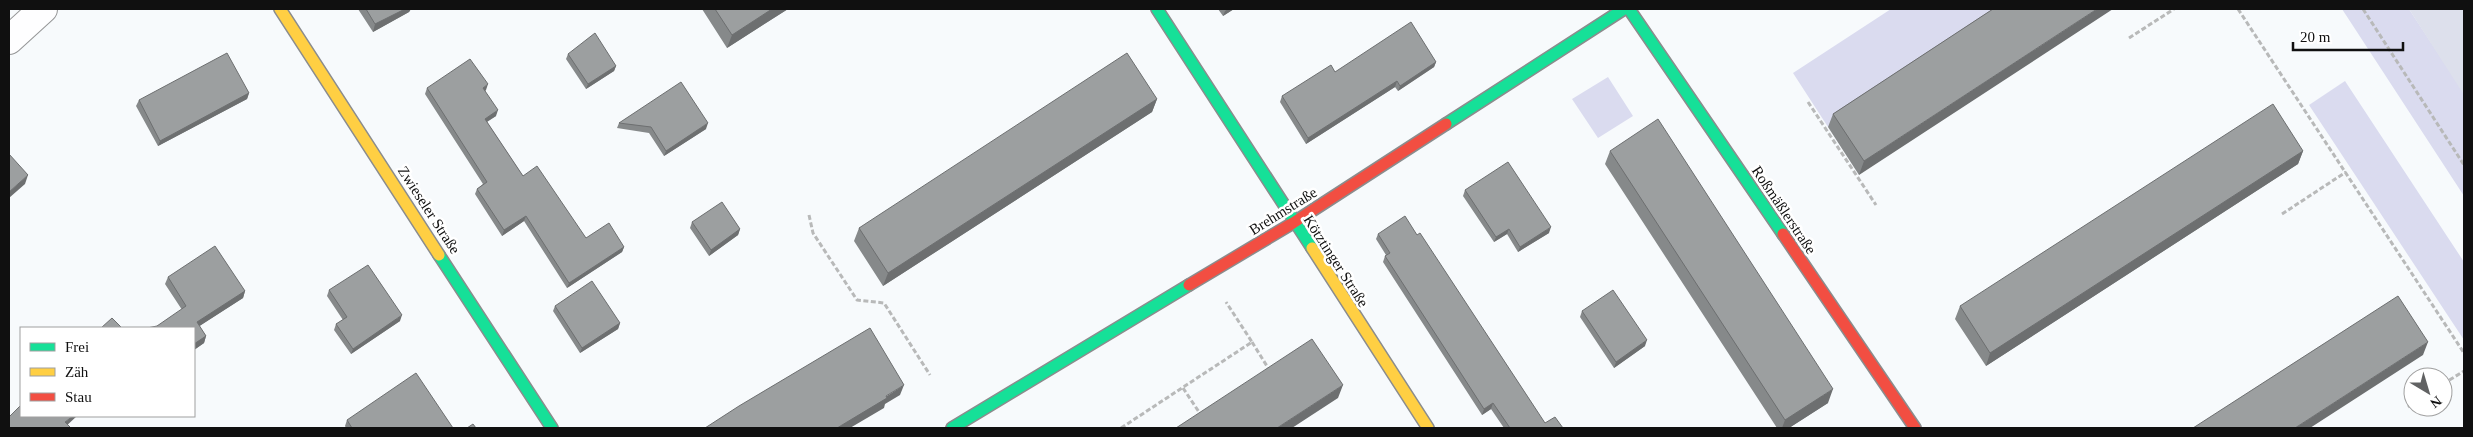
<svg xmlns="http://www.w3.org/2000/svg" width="2473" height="437" viewBox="0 0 2473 437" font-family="Georgia,serif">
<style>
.green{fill:#dadbef}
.cemetery{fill:#dde0ec}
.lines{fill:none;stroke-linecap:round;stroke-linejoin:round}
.street-casing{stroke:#949596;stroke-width:30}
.fast-casing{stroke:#8b8c8d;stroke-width:14}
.slow-casing{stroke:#8b8c8d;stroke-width:14}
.jam-casing{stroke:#8b8c8d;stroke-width:14}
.path{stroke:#b8b9b9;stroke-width:3;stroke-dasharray:5 2.5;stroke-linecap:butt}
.street{stroke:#fefeff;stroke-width:28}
.fast{stroke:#16e098;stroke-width:11}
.slow{stroke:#ffcf43;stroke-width:11}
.jam{stroke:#f24e42;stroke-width:11}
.wall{fill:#86898a}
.shaded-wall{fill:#6d6f70}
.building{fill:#9c9fa0;stroke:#6d6f70}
.labels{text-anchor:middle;stroke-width:5;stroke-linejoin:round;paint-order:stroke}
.street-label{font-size:15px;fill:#101010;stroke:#fff}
</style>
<rect width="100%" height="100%" fill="#f7fafc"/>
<path class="green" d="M1891,9h118l-181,118 -35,-54z
M2342,9h67l55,84v103z
M1608,77l25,39 -35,22 -26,-39z
M2345,81l119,181v78l-155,-235z"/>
<path class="cemetery" d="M2409,9h55v86z"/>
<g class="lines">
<defs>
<path id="street" d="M9,40l34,-31"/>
<path id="fast" d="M1157,9l155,239
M1629,9l154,225
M1446,124l178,-115
M439,255l113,173
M952,428l237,-143"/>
<path id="slow" d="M280,9l159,246
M1312,248l116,180"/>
<path id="jam" d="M1783,234l132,194
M1189,285l104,-62 153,-99"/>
</defs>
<use href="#street" class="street-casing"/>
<use href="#fast" class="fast-casing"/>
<use href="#slow" class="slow-casing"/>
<use href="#jam" class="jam-casing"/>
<path class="path" d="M2238,9l226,344
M2363,9l101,156
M2129,38l45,-29
M1808,102l68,103
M2282,214l64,-42
M809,215l4,18 44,67 27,3 46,72
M1252,342l18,29
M2443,384l21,-13
M1183,388l18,27
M2408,407l5,-4
M1121,428l131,-86 -26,-40"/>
<use href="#street" class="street"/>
<use href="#fast" class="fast"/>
<use href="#slow" class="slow"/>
<use href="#jam" class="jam"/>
</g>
<path class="wall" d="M358,9h53l-2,3 -36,20z
M702,9h86l-61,39z
M1218,9h16l-11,7z
M1993,9l-134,166 -31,-48 5,-13z
M568,54l48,12 -2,5 -28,18 -20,-30z
M1436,62l-2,5 -36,24 -3,-4 -89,57 -26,-42 2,-6 53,-24z
M427,88l59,2 -1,1 11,25 -9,6 36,54 63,62 38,9 -2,5 -55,36 -43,-67 -22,15 -27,-42 2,-5 6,-5 -58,-90z
M249,93l-2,6 -89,47 -22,-40 3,-6z
M1157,99l-5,13 -269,174 -29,-45 5,-13z
M619,123l87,6 -42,27 -15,-23 -32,-5z
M1610,151l218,252 -39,25h-12l-172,-264z
M2303,151l-5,13 -312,202 -31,-47 5,-13z
M1465,190l84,43 -31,19 -11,-18 -13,8 -31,-46z
M692,222l48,7 -2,6 -29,21 -19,-28z
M1378,234l167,189 18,5h-59l-13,-19 -9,6 -99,-153 2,-6 1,-1 -10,-16z
M168,277l77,14 -2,7 -44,28 7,10 -2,7 -10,7v-22l-29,-44z
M329,290l71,31 -49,33 -17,-24 2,-6 7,-4 -16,-24z
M555,306l65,17 -2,6 -38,24 -27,-42z
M1582,311l63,35 -31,22 -34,-51z
M347,420l106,8h-107l-1,-2z"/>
<path class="shaded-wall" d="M405,9h6l-2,3 -36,20 2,-8z
M772,9h16l-61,39 5,-13z
M1228,9h6l-11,7 2,-5z
M2097,9h16l-254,166 5,-14z
M1436,62l-2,5 -36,24 2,-5z
M616,66l-2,5 -28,18 2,-5z
M1397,81l-2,6 -89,57 2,-6z
M488,84l-2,6 -5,4 2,-6z
M249,93l-2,6 -89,47 2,-5z
M1157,99l-5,13 -269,174 5,-13z
M498,110l-2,6 -13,8 2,-5z
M708,123l-2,6 -42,27 2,-5z
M2303,151l-5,13 -312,202 4,-13z
M28,175l-3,9 -16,14v-6z
M526,216l-2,5 -22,15 2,-6z
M1551,227l-2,6 -31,19 2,-5z
M740,229l-2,6 -29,21 2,-6z
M1509,229l-2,5 -13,8 2,-5z
M624,247l-2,5 -55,36 2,-5z
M245,291l-2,7 -48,31 2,-7z
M402,315l-2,6 -49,33 2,-5z
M620,323l-2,6 -38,24 2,-5z
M206,336l-2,7 -10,7v-6z
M1647,340l-2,6 -31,22 2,-6z
M2428,342l-5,13 -113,73h-15z
M904,385l-4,10 -15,9 -1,4 -34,20h-13z
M1343,385l-5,13 -46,30h-15z
M1833,389l-5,14 -39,25h-7l3,-8z
M1493,403l-2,6 -9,6 2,-6z
M73,416h4l-13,12 1,-6z"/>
<path class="building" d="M366,9h39l-30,15z
M715,9h57l-40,26z
M1993,9h104l-233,152 -31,-47z
M1411,22l25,40 -36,24 -3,-5 -89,57 -26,-42 49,-31 4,7z
M595,33l21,33 -28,18 -20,-30z
M227,53l22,40 -89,48 -21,-41z
M1127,53l30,46 -269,174 -29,-45z
M470,59l18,25 -5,4 15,22 -13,9 38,57 14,-10 49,72 23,-15 15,24 -55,36 -43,-67 -22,14 -27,-41 10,-7 -60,-94z
M681,82l27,41 -42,28 -15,-24 -32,-4z
M2273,104l30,47 -313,202 -30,-47z
M1658,119l175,270 -48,31 -175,-269z
M9,154l19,21 -19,17z
M1508,162l43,65 -31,20 -11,-18 -13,8 -31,-47z
M722,202l18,27 -29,21 -19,-28z
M1405,216l12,19 3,-2 125,190 10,-6 8,11h-53l-17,-25 -9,6 -99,-153 5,-3 -12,-19z
M215,246l30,45 -48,31 9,14 -12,8v-16h-47l10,-2 29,-20 -18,-29z
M368,265l34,50 -49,34 -17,-25 11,-7 -18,-27z
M592,281l28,42 -38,25 -27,-42z
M1613,290l34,50 -31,22 -34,-51z
M2398,296l30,46 -133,86h-102z
M112,318l10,10h-21z
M870,328l34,57 -18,11 1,2 -50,30h-132l34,-22z
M1312,339l31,46 -66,43h-101z
M416,373l37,55h-101l-5,-8z
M21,405v11h52l-8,6 6,6h-62v-11z
M473,424l3,4h-9z"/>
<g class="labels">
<g class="street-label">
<text transform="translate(429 210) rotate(57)" y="5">Zwieseler Straße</text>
<text transform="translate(1784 210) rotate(56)" y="5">Roßmäßlerstraße</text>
<text transform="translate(1283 211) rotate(-32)" y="5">Brehmstraße</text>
<text transform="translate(1336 261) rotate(57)" y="5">Kötztinger Straße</text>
</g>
</g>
<rect width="2473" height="437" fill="none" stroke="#101010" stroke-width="20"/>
<rect x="20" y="327" width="175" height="90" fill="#ffffff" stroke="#9f9f9f"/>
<rect x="30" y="343" width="25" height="8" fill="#16e098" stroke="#9f9f9f"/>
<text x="65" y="352" font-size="15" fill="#101010">Frei</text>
<rect x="30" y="368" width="25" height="8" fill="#ffcf43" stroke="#9f9f9f"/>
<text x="65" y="377" font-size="15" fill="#101010">Zäh</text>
<rect x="30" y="393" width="25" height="8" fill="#f24e42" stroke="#9f9f9f"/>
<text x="65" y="402" font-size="15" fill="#101010">Stau</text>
<g transform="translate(2428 392) rotate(142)"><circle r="24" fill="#ffffff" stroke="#9f9f9f"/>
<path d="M0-4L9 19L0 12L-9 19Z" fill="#616263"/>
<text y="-8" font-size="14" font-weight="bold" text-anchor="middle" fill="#101010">N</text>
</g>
<path d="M2293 42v8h110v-8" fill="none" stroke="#101010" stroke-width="2.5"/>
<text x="2300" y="42" font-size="15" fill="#101010" stroke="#ffffff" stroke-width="4" paint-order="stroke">20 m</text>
</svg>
